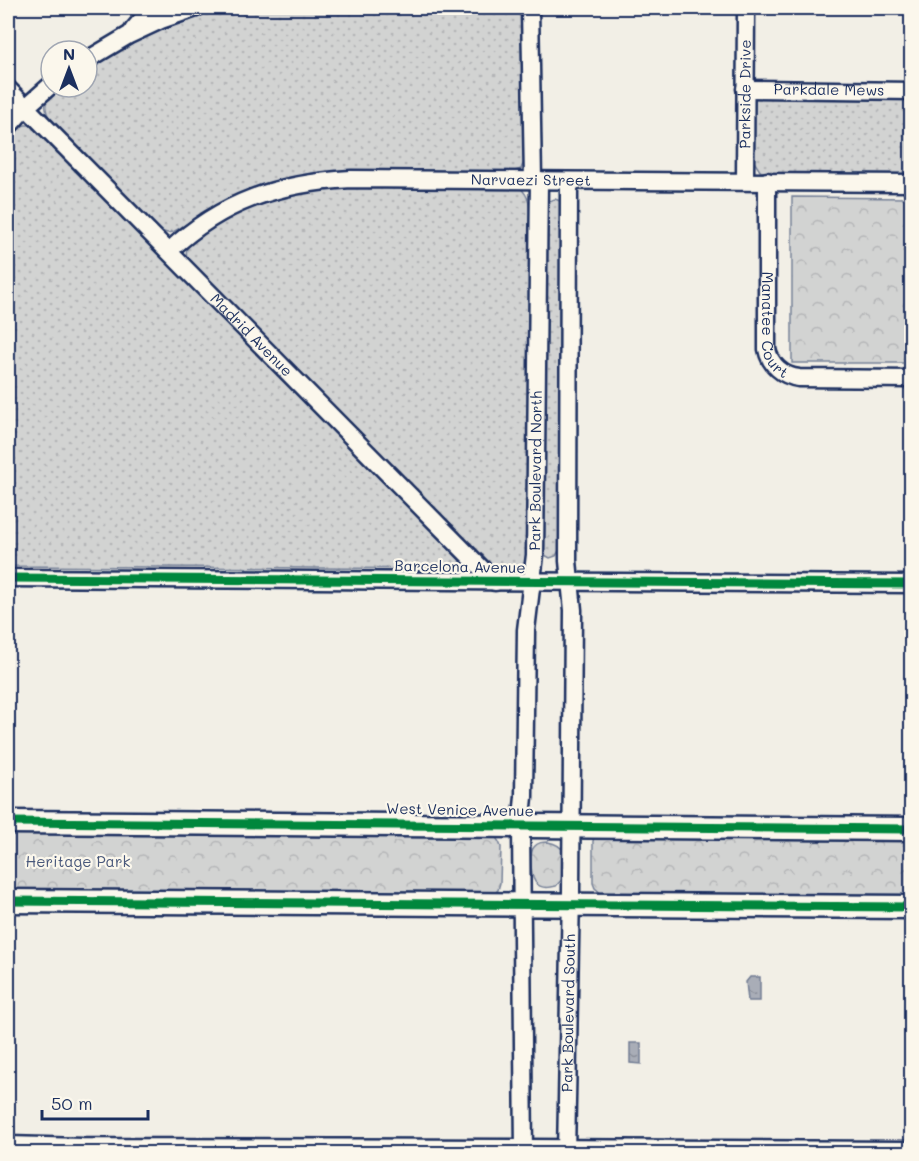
<svg xmlns="http://www.w3.org/2000/svg" width="919" height="1161" viewBox="0 0 919 1161" font-family="Mali,sans-serif">
<style>
.grass{fill:url(#grass-dots);stroke:#768198;stroke-width:1.5}
.park{fill:url(#park-crowns);stroke:#768198;stroke-width:1.5}
.water{fill:url(#water-ripples);stroke:#707b93;stroke-width:1.5}
.lines{fill:none;stroke-linecap:round;stroke-linejoin:round}
.street-casing{stroke:#1b2f5e;stroke-width:21}
.secondary-casing{stroke:#1b2f5e;stroke-width:27}
.street{stroke:#fbf7ec;stroke-width:16}
.secondary{stroke:#fbf7ec;stroke-width:22}
.cycleway-casing{stroke:#fbf7ec;stroke-width:13}
.cycleway{stroke:#00873e;stroke-width:9}
.labels{text-anchor:middle;stroke-width:4.5;stroke-linejoin:round;paint-order:stroke}
.street-label{font-size:15px;fill:#1b2f5e;stroke:#fbf7ec}
.park-label{font-size:15px;fill:#49587b;stroke:#fbf7ec}
</style>
<defs>
<pattern id="grass-dots" width="8" height="8" patternUnits="userSpaceOnUse" patternTransform="scale(1.5)"><rect width="8" height="8" fill="#d2d3d2"/><path d="M2 2h.1M6 6h.1" fill="none" stroke="#b4b5b7" stroke-width="1.8" stroke-linecap="round"/></pattern>
<pattern id="park-crowns" width="20" height="18" patternUnits="userSpaceOnUse" patternTransform="scale(1.5)"><rect width="20" height="18" fill="#d2d3d2"/><path d="M2 6a3 3 0 1 1 6 0M12 15a3 3 0 1 1 6 0" fill="none" stroke="#b4b5b7"/></pattern>
<pattern id="water-ripples" width="26" height="14" patternUnits="userSpaceOnUse" patternTransform="scale(1.5)"><rect width="26" height="14" fill="#a9adb7"/><path d="M2 4q2-2 4 0t4 0M15 11q2-2 4 0t4 0" fill="none" stroke="#898d98"/></pattern>
</defs>
<rect width="100%" height="100%" fill="#f2efe6"/>
<filter id="ink" filterUnits="userSpaceOnUse"><feTurbulence type="fractalNoise" baseFrequency=".0167" numOctaves="2"/><feDisplacementMap in="SourceGraphic" scale="12" xChannelSelector="R" yChannelSelector="G"/><feConvolveMatrix kernelMatrix="1 2 1 2 8 2 1 2 1" color-interpolation-filters="sRGB"/></filter>
<g filter="url(#ink)">
<path class="grass" d="M212,8h312l1,151 -4,10 -10,3 -137,-1 -159,37 -42,24 -6,1 -9,-3 -107,-109c-10,-16 -5,-23 7,-34h29v-20c39,-23 82,-44 125,-59z
M757,95l154,1v80l-144,-1 -7,-4 -7,-11 -1,-62z
M25,125h6l4,2 420,426 5,8 -2,6 -8,2 -442,-3v-430l8,-8z
M332,187l188,1c10,8 10,20 10,33l-3,338c-6,11 -20,14 -31,9 -4,-1 -9,-5 -13,-8l-296,-302c-2,-8 1,-13 5,-20l51,-29 37,-13z
M555,199l5,2 3,6 -4,343 -3,6 -6,2 -7,-4 3,-349 3,-4z"/>
<path class="park" d="M792,197l119,1v165h-119z
M8,830l487,6 4,6 2,5 -1,36 -2,7 -5,4h-485z
M595,835l316,1v63l-308,-4 -8,-7 -2,-5v-42z
M548,842c22,4 16,19 16,35l-8,9c-22,6 -25,-8 -25,-25 0,-5 0,-11 3,-14 4,-5 9,-5 14,-5z"/>
<path class="water" d="M750,977h10v24h-12l-2,-19z
M630,1043h11v21l-11,-1z"/>
<g class="lines">
<defs>
<g id="street">
<path d="M530,8l3,172"/>
<path d="M133,30l19,-22"/>
<path d="M87,60l42,-25 32,-15 35,-12"/>
<path id="s1" d="M8,89l487,493"/>
<path id="s2" d="M745,89l167,2"/>
<path d="M8,127l18,-20 25,-22"/>
<path id="s3" d="M745,181l1,-173"/>
<path id="s4" d="M767,181v168c3,16 16,27 32,29l113,1"/>
<path id="s5" d="M169,251c53,-50 110,-68 182,-72l561,4"/>
<path d="M8,578l904,6"/>
<path d="M8,1145l74,2 442,1 388,2"/>
<path id="s6" d="M524,1154l-3,-328 3,-29 2,-167 9,-75 4,-375"/>
<path id="s7" d="M566,1154l5,-262 2,-282 -5,-49 1,-380"/>
</g>
<path id="secondary" d="M8,822l904,7
M8,901l904,6"/>
</defs>
<use href="#street" class="street-casing"/>
<use href="#secondary" class="secondary-casing"/>
<use href="#street" class="street"/>
<use href="#secondary" class="secondary"/>
<defs>
<path id="cycleway" d="M8,578l904,6
M8,822l904,7
M8,901l904,6"/>
</defs>
<use href="#cycleway" class="cycleway-casing"/>
<use href="#cycleway" class="cycleway"/>
</g>
</g>
<g class="labels">
<g class="street-label">
<text dy="5" stroke="none"><textPath href="#s2" startOffset="84">Parkdale Mews</textPath></text>
<text dy="5" stroke="none"><textPath href="#s3" startOffset="87">Parkside Drive</textPath></text>
<text dy="5" stroke="none"><textPath href="#s5" startOffset="380">Narvaezi Street</textPath></text>
<text dy="5" stroke="none"><textPath href="#s4" startOffset="146">Manatee Court</textPath></text>
<text dy="5" stroke="none"><textPath href="#s1" startOffset="346">Madrid Avenue</textPath></text>
<text dy="5" stroke="none"><textPath href="#s6" startOffset="684">Park Boulevard North</textPath></text>
<text transform="translate(460 567) rotate(1)" y="5">Barcelona Avenue</text>
<text transform="translate(460 810) rotate(1)" y="5">West Venice Avenue</text>
<text dy="5" stroke="none"><textPath href="#s7" startOffset="141">Park Boulevard South</textPath></text>
</g>
<g class="park-label">
<text x="78" y="867">Heritage Park</text>
</g>
</g>
<rect width="919" height="1161" fill="none" stroke="#fbf7ec" stroke-width="30"/>
<rect x="15" y="15" width="889" height="1131" fill="none" stroke="#1b2f5e" stroke-width="2" filter="url(#ink)"/>
<g transform="translate(69 69)"><circle r="28" fill="#fbf7ec" stroke="#a1a7b3" stroke-width="1.5"/>
<path d="M0-4.5L10 22L0 15L-10 22Z" fill="#1b2f5e"/>
<text y="-9" font-size="16" font-weight="bold" text-anchor="middle" fill="#1b2f5e">N</text>
</g>
<path d="M42 1110v9h106v-9" fill="none" stroke="#1b2f5e" stroke-width="3"/>
<text x="51" y="1110" font-size="18" fill="#1b2f5e" stroke="#fbf7ec" stroke-width="4.5" paint-order="stroke">50 m</text>
</svg>
